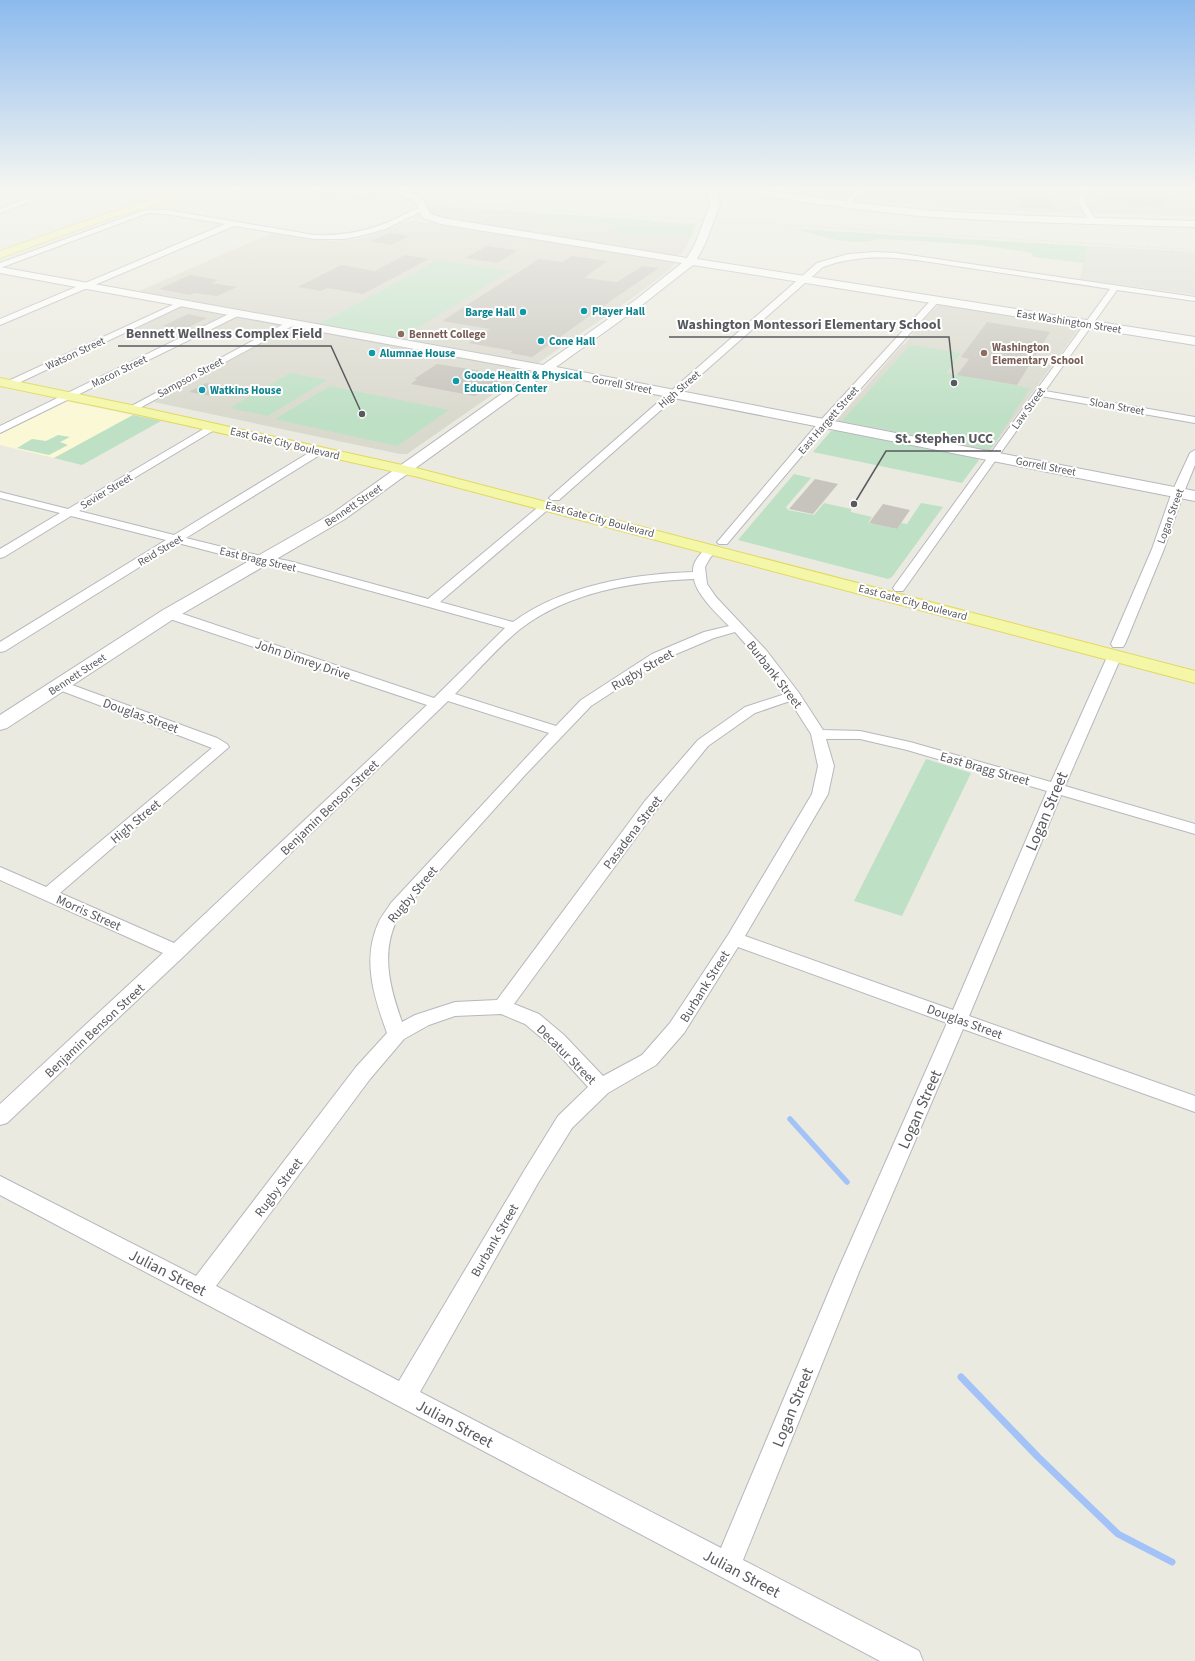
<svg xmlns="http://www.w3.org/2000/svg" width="1195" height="1661" viewBox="0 0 1195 1661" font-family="'Source Sans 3',sans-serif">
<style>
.commercial{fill:#faf8d5}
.industrial{fill:#dcdbd4}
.education{fill:#dad9ce}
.green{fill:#bee0c5}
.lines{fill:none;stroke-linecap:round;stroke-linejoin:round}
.stream-far1{stroke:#a3c2f7;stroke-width:5.5}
.stream{stroke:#a3c2f7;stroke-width:7}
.building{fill:#c6c4bc}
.street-casing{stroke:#b7b8be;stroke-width:2}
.secondary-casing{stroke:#b6b7bd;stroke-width:2}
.primary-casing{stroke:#e3d85f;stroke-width:2}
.street{fill:#fff;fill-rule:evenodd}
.secondary{fill:#fff;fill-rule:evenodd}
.primary{fill:#f4f7a8;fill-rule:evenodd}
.rail{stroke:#b2b3b3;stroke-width:1.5;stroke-dasharray:0.5 2.5;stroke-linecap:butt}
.culture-dot{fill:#0f9aa8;stroke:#fff;stroke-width:1.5}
.education-dot{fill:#8d6e63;stroke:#fff;stroke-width:1.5}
.labels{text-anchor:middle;stroke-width:4;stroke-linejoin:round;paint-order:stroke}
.far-culture-label{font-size:11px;font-weight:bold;fill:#0d838f;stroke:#fff;text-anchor:start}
.far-street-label{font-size:11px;fill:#595a5f;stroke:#fff}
.far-education-label{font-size:11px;font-weight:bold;fill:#785e54;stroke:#fff;text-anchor:start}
.street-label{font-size:13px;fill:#595a5f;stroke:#fff}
.near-street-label{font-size:16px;fill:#595a5f;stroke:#fff}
.leader{fill:none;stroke:#595a5f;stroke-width:1.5}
.callout-dot{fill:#595a5f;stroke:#fff;stroke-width:1.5}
.callout-label{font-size:14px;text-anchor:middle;font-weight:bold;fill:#595a5f;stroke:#fff;stroke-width:4;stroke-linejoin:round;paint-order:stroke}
</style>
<rect width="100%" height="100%" fill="#eaeae0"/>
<path class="commercial" d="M66,401l67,14 -79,43 -54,-13v-11z"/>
<path class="industrial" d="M1087,246l108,6v43l-115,-16z"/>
<path class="education" d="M782,188h413v28l-238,-7 -115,-12z
M428,206l224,14 2,2 42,2 -8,19 -7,12h-4l-6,6 4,2 -7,8 -33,25 -228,158h-7l-246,-52 110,-60 -67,-13 -19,9 -44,-8 60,-29 -55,-10 133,-58 45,7 18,1 22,-2 12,-3 35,-14 10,-1 12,2 12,-5 -8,-6z
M941,304l138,22 1,1 -90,124 -154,-30 66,-76 3,-1 16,-21 17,-18z"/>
<path class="green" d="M428,206l224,14 2,2 42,2 -5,14 -75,-4 -3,-1 3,-9 -42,-2 -85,-10 -60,-2z
M793,229l294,17 -3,17 -51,-6 -1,-4c-51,-10 -102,-11 -153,-14 -27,9 -59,-4 -86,-10z
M438,260l73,11 -111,68 -81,-15z
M910,345l51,8 -15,20 84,15 -40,62 -148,-29z
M290,373l37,7 -59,36 -38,-8z
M330,386l119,24 -52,36 -122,-27z
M133,415l28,6 -79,44 -28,-7z
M836,430l140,28 3,2 -17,23 -149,-31 18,-21z
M58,435l12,2 -10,5 8,3 -19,10 -32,-7 15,-9 14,2z
M794,474l17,4 -25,29 2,3 26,5 10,-12 27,6v3l21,5 -4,6 29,6 4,-6 6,1 14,-21 22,4 -51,70 -4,2 -150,-39z
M926,759l45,14 -69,143 -48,-15z"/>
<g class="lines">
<path class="stream-far1" d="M790,1119l57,63"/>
<path class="stream" d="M961,1377l77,80 80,77 54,28"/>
</g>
<path class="building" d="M1022,188h24l11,21 -37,-1z
M1109,188l22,1 41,6 -8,13 -65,-8z
M389,233l20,3 -18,9 -20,-4z
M487,246l27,4h-1l4,1 -20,12 -32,-5z
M405,255l24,4 -66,35 -36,-6 -6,3 -23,-4 43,-22 34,6z
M572,256l35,5 -23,17 33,4 26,-16 16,2 -37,25 -90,64 -22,-4 3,-2 -44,-8 21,-14 -48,-8 97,-62 23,3z
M190,275l28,5 -6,3 25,4 -20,9 -22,-3 -5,2 -31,-6z
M188,314l19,4 -24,12 -20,-4z
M987,322l63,10 -33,53 -60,-10 12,-16 -8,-2z
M437,364l45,7 -2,2 24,4 -21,15h-2l-6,4 -64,-12 6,-5h-3z
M206,383l22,4 -16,9 -23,-4z
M815,479l23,5 -25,30 -24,-5z
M883,504l27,6 -13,19 -28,-6z"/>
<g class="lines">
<defs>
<path id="street" d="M859,188h6l-14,14h-4v-2z
M1085,188h6l-7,9 1,6 12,18 -1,2h-6l-11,-20 -1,-6z
M1185,188h8l-3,2z
M31,197l3,2 -1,1 -33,13v-4z
M422,207l2,1v2l-39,19 -25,7 -16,3h-30l-80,-13 -234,99v-6l225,-95 -59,-10 -18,-1 -148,55v-5l145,-53h21l148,25c28,1 51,-3 77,-14 10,-4 20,-11 31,-14z
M875,252l21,1 299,44v4l-78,-11 -72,101 150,26v6l-154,-27 -138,195h-8l-2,-3 2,-3 215,-296c-45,-7 -89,-13 -134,-20 -51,-7 -103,-21 -153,-2l-264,233h-8l-2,-2 2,-2 266,-233 31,-9z
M932,299h6l1,2 -111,124 -101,119h-8l-2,-2 2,-2 101,-119z
M181,301h6l1,2 -176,83h-6l-2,-2 2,-2z
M237,310l3,1 1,2 -1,2 -240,118v-7z
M291,320l4,3 -1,2 -160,86 -3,1 -5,-3z
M212,424l5,3 -1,2 -137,82 95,24 141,-86h8l1,2 -1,2 -137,85 57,14 46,9 139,38 115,-96h8l2,2 -2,2 -111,95 73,20c51,-37 119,-48 180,-50 -1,-10 8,-19 15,-26h8l2,3 -8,9 -5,9 2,17 9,13 50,53 33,43 24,37 37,1 50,11 141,40 57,-127 2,-3h10l2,3 -57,131 130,38v10l-134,-39 -92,221 226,80v16l-232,-83 -104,243 -116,288 176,91 4,10h-43l-880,-466v-19l196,100 160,-209 31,-34c-13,-36 -25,-73 -9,-109 3,-8 9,-14 13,-21l158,-170 -101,-32 -265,256 -176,166 -7,2v-21l163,-151 -163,-73v-13l46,20 166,-139 -158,-60 -2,-3 2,-3 5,-1 5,1 153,56 10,6 2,3 -169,146 114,50 253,-238 -263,-88 -1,-3 1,-3h10l260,87 71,-70 -221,-61 -41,-7 -65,-17 -173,108 -5,1v-10l166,-102 -95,-24 -67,41 -4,1v-9l60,-36 -60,-15v-6l68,17zM694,579c2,15 24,36 35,47l-25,6 -52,22 -71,46 -25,26 -101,-32c21,-21 41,-45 64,-64 48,-38 116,-49 175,-51zM735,632l21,24 29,38 -40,13 -47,33 -53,61 -148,199 -42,2 -40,13 -13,7c-11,-31 -21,-65 -7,-98 2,-4 6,-9 8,-13l122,-136 66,-69 71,-46 52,-22zM790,701l21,33 7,32 -6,28 -84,141 -58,88 -28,32 -39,21 -39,-41 -25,-21 -25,-10 143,-195 51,-63 47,-33zM826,739h34l47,11 140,41 -94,219 -208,-74 83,-142 6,-28zM738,947l209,76 -110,249 -116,276 -301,-156 118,-209 34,-55 36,-35 48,-28 28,-32zM501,1014l24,10 25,21 38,42 -30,29 -34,55 -125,210 -183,-95 154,-207 34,-40 25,-14 26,-9z
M1195,450v15l-11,27 -20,57 -39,95 -2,3h-10l-2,-3 41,-95 20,-57 18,-39z"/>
<path id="secondary" d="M313,188l45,1 37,-1 22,7 7,6 6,13 13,4 244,40 8,-14 15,-39 -2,-17h9l3,17 -15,39 -8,15 498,78v8l-502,-80 -51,40 -86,62 639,124v10l-648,-128 -202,146 -170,99 -168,110 -7,2v-15l163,-105 170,-97 201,-142 -534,-98v-6l543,98 91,-64 48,-38 -241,-39 -18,-6 -8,-16 -4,-3 -25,-8 -28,4 -40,-4z
M727,188h21l110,15 76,8 98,5 163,5v6c-87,-3 -174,-4 -261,-10 -68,-5 -135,-16 -202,-26z"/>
<path id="primary" d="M191,188h14l-2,2 -89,27 -114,41v-7l108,-38z
M0,378l131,27 289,64 775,202v12l-777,-206 -287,-64 -131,-27z"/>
</defs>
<use href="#street" class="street-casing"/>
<use href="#secondary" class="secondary-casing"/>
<use href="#primary" class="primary-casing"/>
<use href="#street" class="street"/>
<use href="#secondary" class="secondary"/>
<use href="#primary" class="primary"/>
<path class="rail" d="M163,188l24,1
M182,188l1013,62"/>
</g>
<linearGradient id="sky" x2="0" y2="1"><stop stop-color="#8cbaee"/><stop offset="0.45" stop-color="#f6f6f1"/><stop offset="1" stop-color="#f6f6f1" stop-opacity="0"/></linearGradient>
<rect width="1195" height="420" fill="url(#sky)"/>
<g class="culture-dot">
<circle cx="584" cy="311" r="4"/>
<circle cx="523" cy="312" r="4"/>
<circle cx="541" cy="341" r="4"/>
<circle cx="372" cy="353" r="4"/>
<circle cx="456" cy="381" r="4"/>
<circle cx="202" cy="390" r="4"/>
</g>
<g class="education-dot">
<circle cx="401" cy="334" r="4"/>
<circle cx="984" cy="353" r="4"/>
</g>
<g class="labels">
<g class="far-culture-label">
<text x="592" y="315">Player Hall</text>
<text x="515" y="316" text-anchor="end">Barge Hall</text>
<text x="549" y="345">Cone Hall</text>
<text x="380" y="357">Alumnae House</text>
<text x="464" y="379">Goode Health &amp; Physical<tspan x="464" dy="13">Education Center</tspan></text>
<text x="210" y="394">Watkins House</text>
</g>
<g class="far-street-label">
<text transform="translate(1069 321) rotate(9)" y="4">East Washington Street</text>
<text transform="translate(75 353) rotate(-25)" y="4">Watson Street</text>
<text transform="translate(119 371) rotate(-26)" y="4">Macon Street</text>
<text transform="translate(190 377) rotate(-28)" y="4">Sampson Street</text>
<text transform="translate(622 384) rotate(11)" y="4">Gorrell Street</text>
<text transform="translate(679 389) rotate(-41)" y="4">High Street</text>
<text transform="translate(1117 406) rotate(10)" y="4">Sloan Street</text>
<text transform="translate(1028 408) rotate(-54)" y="4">Law Street</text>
<text transform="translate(828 420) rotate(-49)" y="4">East Hargett Street</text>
<text transform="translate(285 443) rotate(13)" y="4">East Gate City Boulevard</text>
<text transform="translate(1046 466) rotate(11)" y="4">Gorrell Street</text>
<text transform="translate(106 491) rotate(-31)" y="4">Sevier Street</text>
<text transform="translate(353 505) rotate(-34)" y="4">Bennett Street</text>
<text transform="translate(1170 516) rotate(-70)" y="4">Logan Street</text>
<text transform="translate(600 519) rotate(15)" y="4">East Gate City Boulevard</text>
<text transform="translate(160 550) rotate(-31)" y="4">Reid Street</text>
<text transform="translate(258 559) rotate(13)" y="4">East Bragg Street</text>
<text transform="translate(913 602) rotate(15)" y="4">East Gate City Boulevard</text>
<text transform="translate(77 674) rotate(-33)" y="4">Bennett Street</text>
</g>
<g class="far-education-label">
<text x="409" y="338">Bennett College</text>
<text x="992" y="351">Washington<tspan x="992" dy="13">Elementary School</tspan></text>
</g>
<g class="street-label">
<text transform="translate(303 659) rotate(19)" y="5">John Dimrey Drive</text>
<text transform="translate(642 669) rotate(-30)" y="5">Rugby Street</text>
<text transform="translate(775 674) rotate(52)" y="5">Burbank Street</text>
<text transform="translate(141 715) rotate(20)" y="5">Douglas Street</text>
<text transform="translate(985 768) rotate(16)" y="5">East Bragg Street</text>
<text transform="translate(329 807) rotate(-44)" y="5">Benjamin Benson Street</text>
<text transform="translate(135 821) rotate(-40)" y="5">High Street</text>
<text transform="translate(632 832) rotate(-53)" y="5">Pasadena Street</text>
<text transform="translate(412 894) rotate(-50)" y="5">Rugby Street</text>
<text transform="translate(89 912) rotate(24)" y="5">Morris Street</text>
<text transform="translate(704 986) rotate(-58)" y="5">Burbank Street</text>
<text transform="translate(965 1021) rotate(20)" y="5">Douglas Street</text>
<text transform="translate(94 1030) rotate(-43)" y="5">Benjamin Benson Street</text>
<text transform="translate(567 1054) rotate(45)" y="5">Decatur Street</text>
<text transform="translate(278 1187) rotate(-53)" y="5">Rugby Street</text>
<text transform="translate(494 1240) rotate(-60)" y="5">Burbank Street</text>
</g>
<g class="near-street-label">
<text transform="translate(1046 811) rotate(-67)" y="6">Logan Street</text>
<text transform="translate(919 1109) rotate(-66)" y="6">Logan Street</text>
<text transform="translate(168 1272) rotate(27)" y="6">Julian Street</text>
<text transform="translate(792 1407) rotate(-68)" y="6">Logan Street</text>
<text transform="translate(455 1423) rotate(28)" y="6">Julian Street</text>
<text transform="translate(742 1573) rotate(28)" y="6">Julian Street</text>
</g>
</g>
<path class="leader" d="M954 383L949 337H669M362 414L331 346H118M854 504L886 451H1001"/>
<g class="callout-dot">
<circle cx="954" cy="383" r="4"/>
<circle cx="362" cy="414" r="4"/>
<circle cx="854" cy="504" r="4"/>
</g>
<g class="callout-label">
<text x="809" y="329">Washington Montessori Elementary School</text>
<text x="224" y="338">Bennett Wellness Complex Field</text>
<text x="944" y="443">St. Stephen UCC</text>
</g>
</svg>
